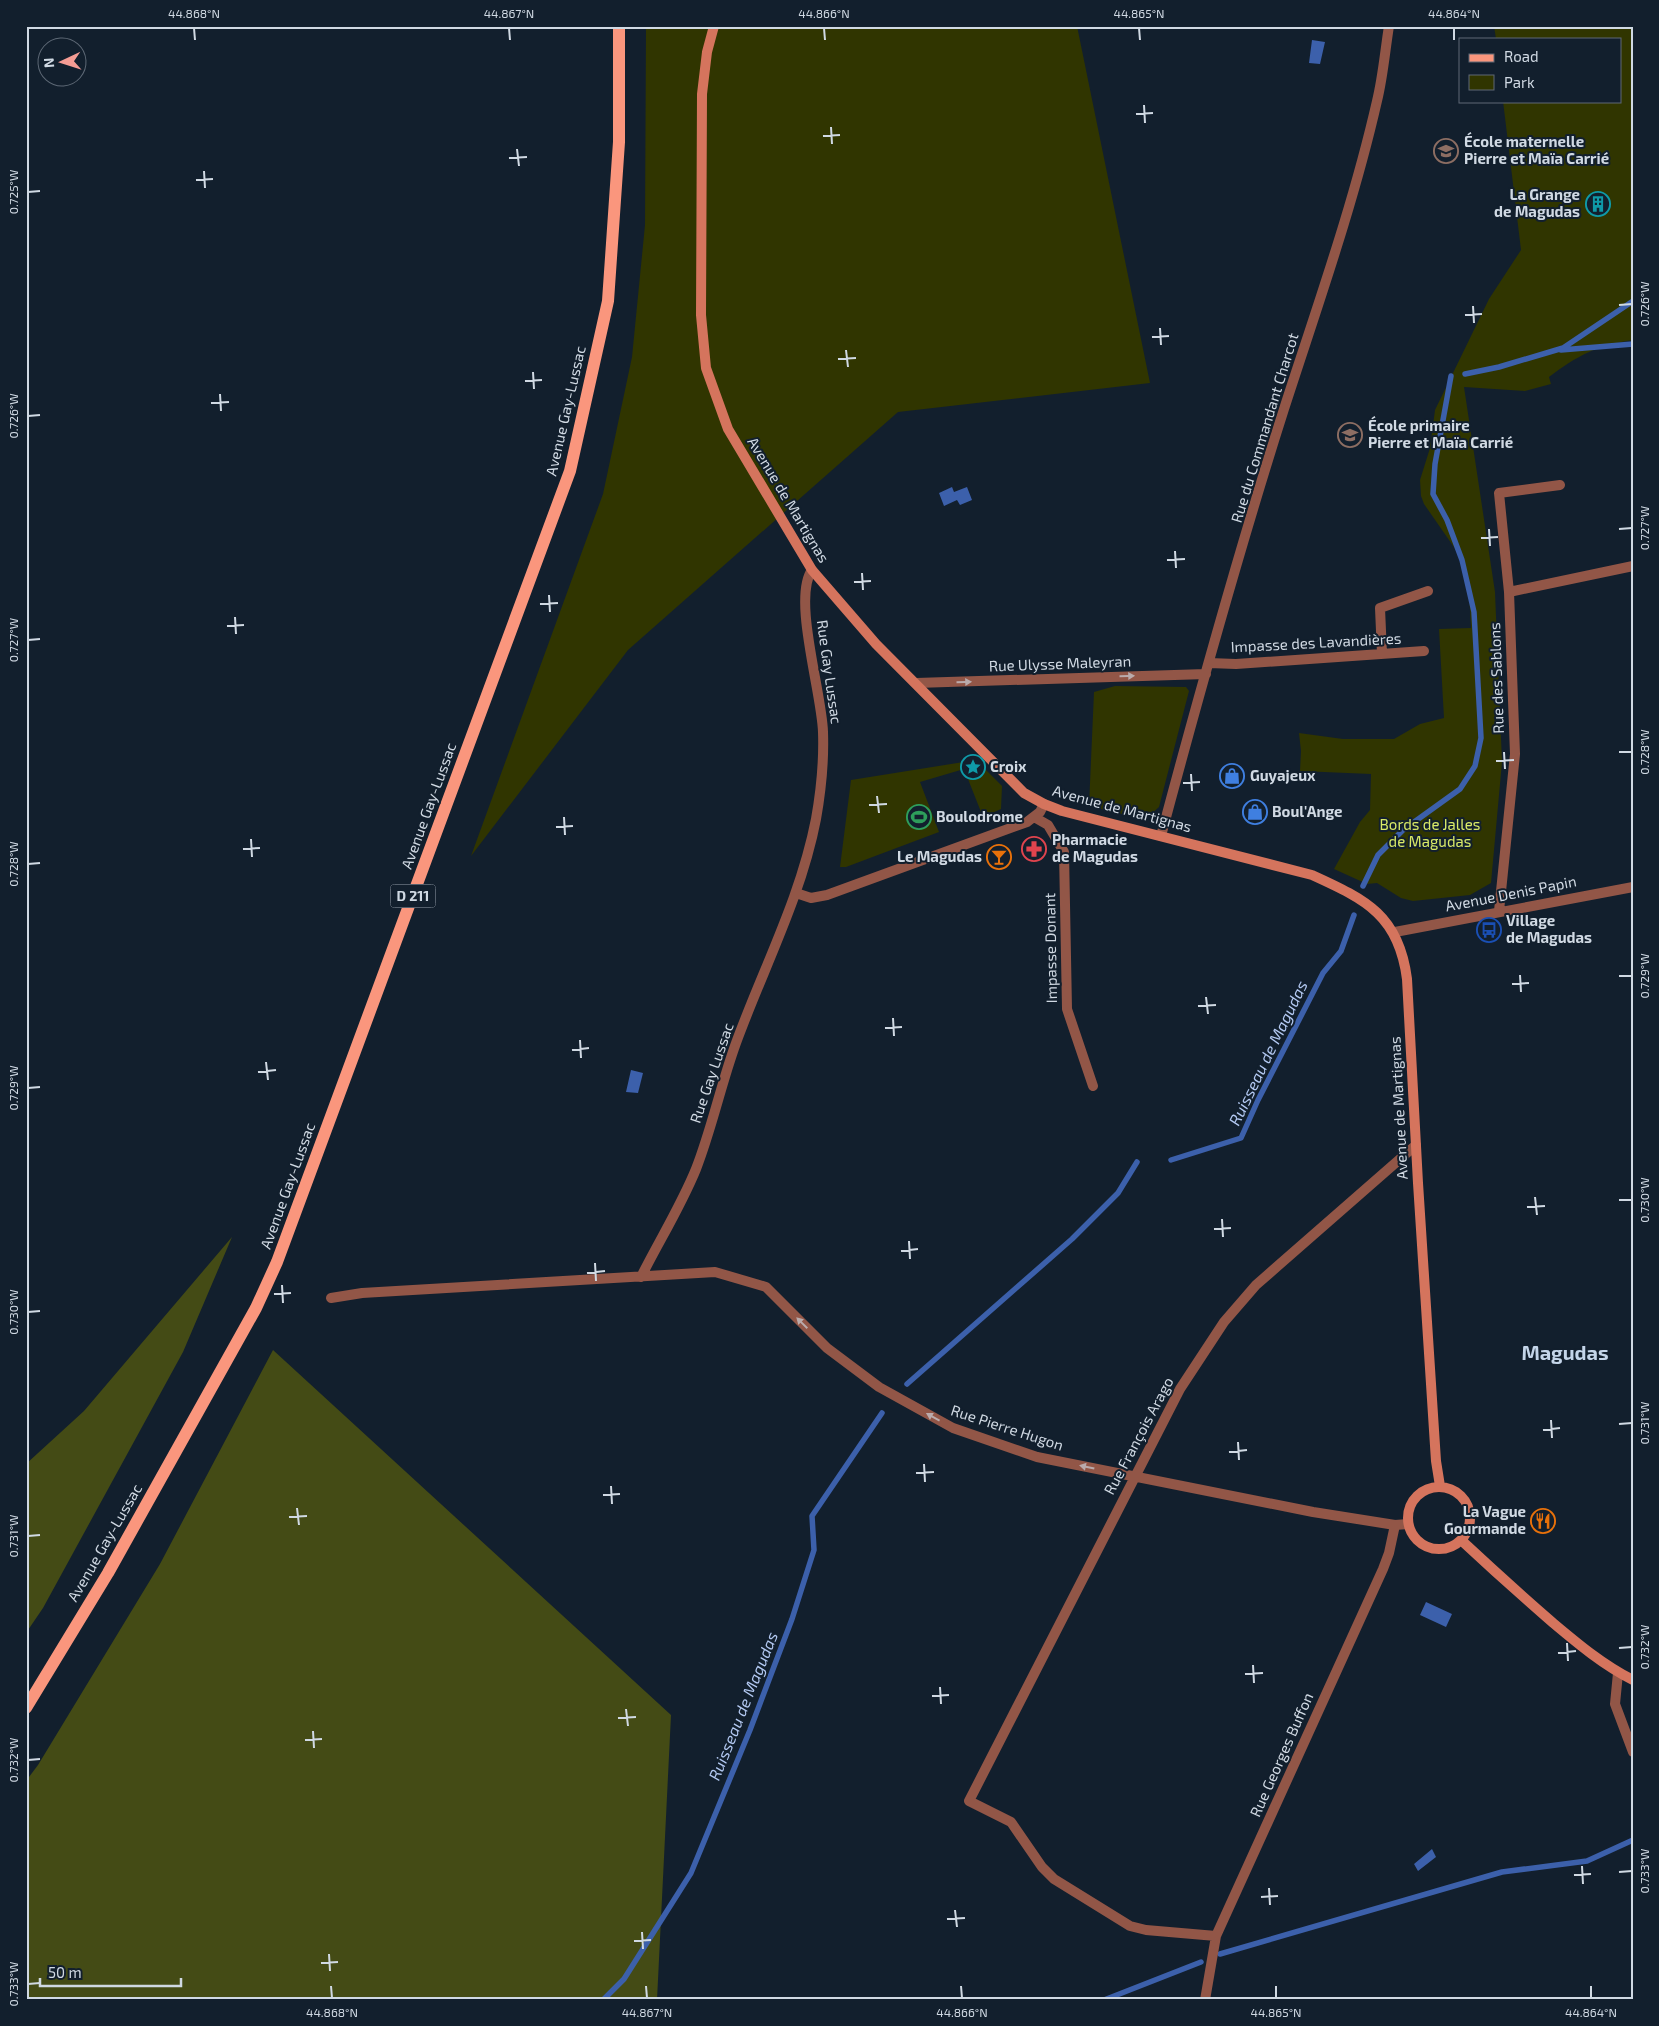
<svg xmlns="http://www.w3.org/2000/svg" width="1659" height="2026" viewBox="0 0 1659 2026" font-family="'Exo 2',sans-serif">
<style>
.green{fill:#303500}
.forest{fill:#444b15}
.water{fill:#3c60ab}
.lines{fill:none;stroke-linecap:round;stroke-linejoin:round}
.stream{stroke:#3c60ab;stroke-width:5.5}
.street{stroke:#925647;stroke-width:10}
.secondary{stroke:#d5745d;stroke-width:10}
.primary{stroke:#fa967d;stroke-width:12}
.oneway{fill:#baabac}
.ticks{fill:none;stroke:#d0d9e3;stroke-width:2}
.labels{text-anchor:middle;stroke-width:4;stroke-linejoin:round;paint-order:stroke}
.shield{fill:#121f2d;stroke:#97a1ac;stroke-width:1}
.shield-label{font-size:14px;font-weight:bold;fill:#d0d9e3}
.poi-label{font-size:15px;font-weight:bold;fill:#d0d9e3;stroke:#121f2d;text-anchor:start}
.street-label{font-size:15px;fill:#d0d9e3;stroke:#121f2d}
.park-label{font-size:15px;fill:#d9ea67;stroke:#121f2d}
.water-label{font-size:16px;font-style:italic;fill:#b3c9f2;stroke:#121f2d}
.district-label{font-size:20px;font-weight:bold;fill:#c4d5e9;stroke:#121f2d}
.neatline{fill:none;stroke:#d0d9e3;stroke-width:2}
.ticks-label{font-size:12px;text-anchor:middle;fill:#d0d9e3}
</style>
<rect width="100%" height="100%" fill="#121f2d"/>
<path class="green" d="M646,26h431l73,357 -252,29 -270,238 -157,206 132,-362 29,-137 13,-132z
M1494,26h139v314c-36,5 -56,16 -84,37l2,7 -26,7 -61,-4 31,205 7,170 -11,121 -21,12 -57,6 -12,-3 -24,-15 -10,1 -33,-15 26,-47 10,-12 1,-36 -71,-3 1,-20 -2,-18 44,6h51l26,-15 24,-6 -5,-89 32,-1 -2,-36 -4,-29 -41,-59 -3,-8 -1,-16 10,-32 5,-38 54,-111 32,-49 -18,-149h117v-62h-124z
M1115,686l71,1 3,4 -30,116 -11,10h-14l-45,-11 5,-114z
M976,760l26,26 -1,23 -18,8 -19,-48 -44,13 19,50 -93,35h-6l11,-87z"/>
<path class="forest" d="M232,1237l-49,115 -140,256 -17,25v-169l58,-53z
M273,1350l398,365 -14,285h-631v-219l12,-16 122,-201z"/>
<path class="water" d="M1312,40l13,2 -5,22 -11,-1z
M952,487l2,5 13,-5 5,13 -12,5 -3,-5 -13,6 -5,-13z
M631,1070l12,3 -5,20 -12,-1z
M1426,1602l26,12 -6,13 -26,-12z
M1432,1849l4,8 -18,14 -4,-7z"/>
<g class="lines">
<path class="stream" d="M1561,350l72,-6
M1465,374l34,-7 64,-19 70,-47
M1363,886l15,-31 25,-25 57,-41 15,-23 6,-28 -7,-126 -12,-52 -15,-40 -14,-26 2,-30 16,-88
M1171,1160l70,-22 17,-38 65,-127 18,-22 13,-36
M907,1384l165,-145 46,-46 19,-31
M1220,1954l282,-82 85,-11 46,-21
M603,2000l21,-21 67,-106 59,-143 42,-111 22,-69 -2,-34 70,-103
M1104,2000l97,-38"/>
<path class="street" d="M1509,592l-10,-99 61,-8
M1382,654l-2,-46 48,-17
M1209,663l27,1 188,-13
M916,683l290,-9
M1034,817l14,8 16,27 3,157 26,77
M1161,836c38,-142 78,-286 123,-427 33,-102 69,-203 93,-308 6,-24 8,-50 12,-75
M796,893l15,5 16,-3 200,-73 13,-10 4,-8
M1499,911l16,-157 -6,-162 124,-26
M1395,932l238,-45
M641,1277c18,-36 40,-71 55,-108 16,-41 25,-85 40,-126 27,-74 65,-146 80,-224 5,-28 8,-58 7,-87 -1,-39 -31,-134 -11,-162
M331,1298l31,-5 353,-21 51,15 61,61 52,39 74,41 84,29 276,55 82,13 13,-1
M1618,1673l-3,31 18,48
M1216,1936l-70,-6 -16,-4 -76,-47 -12,-12 -31,-45 -42,-21 211,-412 44,-67 32,-37 160,-140
M1205,2000l11,-64 167,-367 6,-16 6,-28"/>
<path class="secondary" d="M714,26l-7,26 -5,42 -1,221 5,53 22,61 84,141 64,74 148,149 20,11 18,7 250,64c55,25 87,41 95,104l11,204 18,278 4,25
M1408 1518a31 31 0 1 1 62 0a31 31 0 1 1-62 0Z
M1461,1540c30,28 60,55 91,82 25,21 51,43 81,58"/>
<path class="primary" d="M26,1708l82,-135 148,-265 21,-46 293,-791 38,-170 11,-159v-116"/>
</g>
<defs><path id="oneway-solid" d="M-6-.8H1V-3.2L6.5 0L1 3.2V.8H-6Z" transform="scale(1.25)"/></defs>
<g class="oneway">
<use href="#oneway-solid" transform="translate(1127 676) rotate(-2)"/>
<use href="#oneway-solid" transform="translate(964 682) rotate(-2)"/>
<use href="#oneway-solid" transform="translate(802 1323) rotate(-135)"/>
<use href="#oneway-solid" transform="translate(933 1417) rotate(-151)"/>
<use href="#oneway-solid" transform="translate(1087 1467) rotate(-168)"/>
</g>
<path class="ticks" d="M194,28l1,12M509,28l1,12M824,28l1,12M1139,28l1,12M1454,28v12M1144,105l1,18M1136,114l17,-1M831,127l1,17M823,136l17,-1M517,149l2,17M509,158l18,-1M204,171l1,17M196,180l17,-1M28,192l12,-1M1619,305l13,-1M1473,306l1,17M1465,315l17,-1M1160,328l1,17M1152,337l17,-1M846,350l2,17M838,359l18,-1M533,372l1,17M525,381l17,-1M220,394l1,17M211,403l18,-1M28,416l12,-1M1489,529l1,17M1619,529l13,-1M1481,538l17,-1M1175,551l1,17M1167,560l18,-1M862,573l1,17M854,582l17,-1M549,595l1,17M540,604l18,-1M235,617l1,17M227,626l17,-1M28,640l12,-1M1504,752l1,17M1619,752h13M1496,761l18,-1M1191,774l1,17M1183,783l17,-1M877,796l2,17M869,805l18,-1M564,817l1,18M556,827l17,-1M251,839l1,18M243,849l17,-1M28,864l12,-1M1520,975l1,17M1619,976h13M1512,984l17,-1M1206,997l2,17M1198,1006l18,-1M893,1018l1,18M885,1028l17,-1M580,1040l1,18M572,1050l17,-2M266,1062l2,18M258,1072l18,-2M28,1088l12,-1M1535,1197l2,18M1619,1200h13M1527,1207l18,-1M1222,1219l1,18M1214,1229l17,-1M909,1241l1,18M901,1251l17,-2M595,1263l1,18M587,1273l18,-2M282,1285l1,18M274,1294l17,-1M28,1312l12,-1M1551,1420l1,18M1619,1424l13,-1M1543,1430l17,-2M1238,1442l1,18M1229,1452l18,-2M924,1464l1,18M916,1473l18,-1M611,1486l1,18M603,1495l17,-1M297,1508l2,17M289,1517l18,-1M28,1536l12,-1M1567,1643l1,18M1619,1648l13,-1M1558,1653l18,-2M1253,1665l1,18M1245,1674l18,-1M940,1687l1,17M932,1696l17,-1M626,1709l2,17M618,1718l18,-1M313,1731l1,17M305,1740l17,-1M28,1760l12,-1M1582,1866l1,18M1619,1872l13,-1M1574,1875l17,-1M1269,1888l1,17M1261,1897l17,-1M955,1910l2,17M947,1919l18,-1M642,1932l1,17M634,1941l17,-1M329,1954l1,17M321,1963l17,-1M28,1984l12,-1M331,1986l1,12M646,1986l1,12M961,1986l1,12M1276,1986v12M1591,1986v12"/>
<defs>
<symbol id="school-ring" viewBox="-11 -11 22 22"><circle r="9.5" fill="#121f2d" stroke="#8d6e63" stroke-width="1.5"/><path d="M0-5L7-2L0 1L-7-2ZM-4 1L0 2.5L4 1V4Q0 6-4 4Z" fill="#8d6e63"/></symbol>
<symbol id="building-ring" viewBox="-11 -11 22 22"><circle r="9.5" fill="#121f2d" stroke="#0f9aa8" stroke-width="1.5"/><path d="M-4-6H4V6H1V3H-1V6H-4ZM-2.5-4.3h1.7v1.8h-1.7ZM.8-4.3h1.7v1.8H.8ZM-2.5-1h1.7V.8h-1.7ZM.8-1h1.7V.8H.8Z" fill="#0f9aa8"/></symbol>
<symbol id="sight-ring" viewBox="-11 -11 22 22"><circle r="9.5" fill="#121f2d" stroke="#0f9aa8" stroke-width="1.5"/><path d="M0-6L1.8-2.2L6-1.7L2.9 1.2L3.7 5.4L0 3.3L-3.7 5.4L-2.9 1.2L-6-1.7L-1.8-2.2Z" fill="#0f9aa8"/></symbol>
<symbol id="shop-ring" viewBox="-11 -11 22 22"><circle r="9.5" fill="#121f2d" stroke="#3f7fe0" stroke-width="1.5"/><path d="M-5-2.5h2.3a2.7 3.5 0 0 1 5.4 0H5L5.5 6h-11ZM-1.5-2.5h3a1.5 2.3 0 0 0-3 0Z" fill="#3f7fe0"/></symbol>
<symbol id="stadium-ring" viewBox="-11 -11 22 22"><circle r="9.5" fill="#121f2d" stroke="#2e9e5b" stroke-width="1.5"/><path d="M0-5a6.5 5 0 1 0 0 10a6.5 5 0 1 0 0-10ZM-3.5-1.8h7v3.6h-7Z" fill="#2e9e5b"/></symbol>
<symbol id="pharmacy-ring" viewBox="-11 -11 22 22"><circle r="9.5" fill="#121f2d" stroke="#e0444e" stroke-width="1.5"/><path d="M-2-6h4v4h4v4h-4v4h-4v-4h-4v-4h4Z" fill="#e0444e"/></symbol>
<symbol id="bar-ring" viewBox="-11 -11 22 22"><circle r="9.5" fill="#121f2d" stroke="#e8710a" stroke-width="1.5"/><path d="M-6-5H6L.8 .8V4.5H3.5V6h-7V4.5H-.8V.8Z" fill="#e8710a"/></symbol>
<symbol id="bus-ring" viewBox="-11 -11 22 22"><circle r="9.5" fill="#121f2d" stroke="#1a4fb4" stroke-width="1.5"/><path d="M-5-6H5V4H4V6H2V4H-2V6H-4V4H-5ZM-3.5-4V0h7V-4ZM-3.5 1.2v1.5H-2V1.2ZM2 1.2v1.5H3.5V1.2Z" fill="#1a4fb4"/></symbol>
<symbol id="restaurant-ring" viewBox="-11 -11 22 22"><circle r="9.5" fill="#121f2d" stroke="#e8710a" stroke-width="1.5"/><path d="M-5-6h1v4h1v-4h1v4h1v-4h1v5L-1.5 .5V6h-2V.5L-5-1ZM5-6V6H3V1.5H1.5Q1.5-4 5-6Z" fill="#e8710a"/></symbol>
</defs>
<g fill-rule="evenodd">
<use href="#school-ring" x="1432" y="137" width="28" height="28"/>
<use href="#building-ring" x="1584" y="190" width="28" height="28"/>
<use href="#school-ring" x="1336" y="421" width="28" height="28"/>
<use href="#sight-ring" x="959" y="753" width="28" height="28"/>
<use href="#shop-ring" x="1218" y="762" width="28" height="28"/>
<use href="#shop-ring" x="1241" y="798" width="28" height="28"/>
<use href="#stadium-ring" x="905" y="803" width="28" height="28"/>
<use href="#pharmacy-ring" x="1020" y="835" width="28" height="28"/>
<use href="#bar-ring" x="985" y="843" width="28" height="28"/>
<use href="#bus-ring" x="1475" y="916" width="28" height="28"/>
<use href="#restaurant-ring" x="1529" y="1507" width="28" height="28"/>
</g>
<g class="labels">
<rect class="shield" x="390.5" y="884.5" width="45" height="23" rx="4"/>
<g class="shield-label">
<text x="413" y="901">D 211</text>
</g>
<g class="poi-label">
<text x="1464" y="147">École maternelle<tspan x="1464" dy="17">Pierre et Maïa Carrié</tspan></text>
<text x="1580" y="200" text-anchor="end">La Grange<tspan x="1580" dy="17">de Magudas</tspan></text>
<text x="1368" y="431">École primaire<tspan x="1368" dy="17">Pierre et Maïa Carrié</tspan></text>
<text x="990" y="772">Croix</text>
<text x="1250" y="781">Guyajeux</text>
<text x="1272" y="817">Boul'Ange</text>
<text x="936" y="822">Boulodrome</text>
<text x="1052" y="845">Pharmacie<tspan x="1052" dy="17">de Magudas</tspan></text>
<text x="982" y="862" text-anchor="end">Le Magudas</text>
<text x="1506" y="926">Village<tspan x="1506" dy="17">de Magudas</tspan></text>
<text x="1526" y="1517" text-anchor="end">La Vague<tspan x="1526" dy="17">Gourmande</tspan></text>
</g>
<g class="street-label">
<text transform="translate(566 411) rotate(-77)" y="5">Avenue Gay-Lussac</text>
<text transform="translate(1265 428) rotate(-73)" y="5">Rue du Commandant Charcot</text>
<text transform="translate(788 500) rotate(59)" y="5">Avenue de Martignas</text>
<text transform="translate(1316 643) rotate(-3)" y="5">Impasse des Lavandières</text>
<text transform="translate(1060 664) rotate(-2)" y="5">Rue Ulysse Maleyran</text>
<text transform="translate(829 672) rotate(82)" y="5">Rue Gay Lussac</text>
<text transform="translate(1497 678) rotate(-92)" y="5">Rue des Sablons</text>
<text transform="translate(429 806) rotate(-70)" y="5">Avenue Gay-Lussac</text>
<text transform="translate(1122 809) rotate(15)" y="5">Avenue de Martignas</text>
<text transform="translate(1511 894) rotate(-11)" y="5">Avenue Denis Papin</text>
<text transform="translate(1051 948) rotate(-91)" y="5">Impasse Donant</text>
<text transform="translate(712 1073) rotate(-71)" y="5">Rue Gay Lussac</text>
<text transform="translate(1399 1108) rotate(-93)" y="5">Avenue de Martignas</text>
<text transform="translate(288 1186) rotate(-70)" y="5">Avenue Gay-Lussac</text>
<text transform="translate(1007 1428) rotate(18)" y="5">Rue Pierre Hugon</text>
<text transform="translate(1139 1436) rotate(-62)" y="5">Rue François Arago</text>
<text transform="translate(105 1543) rotate(-60)" y="5">Avenue Gay-Lussac</text>
<text transform="translate(1282 1755) rotate(-66)" y="5">Rue Georges Buffon</text>
</g>
<g class="park-label">
<text x="1430" y="830">Bords de Jalles<tspan x="1430" dy="17">de Magudas</tspan></text>
</g>
<g class="water-label">
<text transform="translate(1268 1053) rotate(-64)" y="6">Ruisseau de Magudas</text>
<text transform="translate(743 1706) rotate(-68)" y="6">Ruisseau de Magudas</text>
</g>
<g class="district-label">
<text x="1565" y="1360">Magudas</text>
</g>
</g>
<rect width="1659" height="2026" fill="none" stroke="#121f2d" stroke-width="55"/>
<rect x="1459" y="38" width="162" height="65" fill="#121f2d" stroke="#5e6976"/>
<rect x="1469" y="54" width="25" height="8" fill="#fa967d" stroke="#5e6976"/>
<text x="1504" y="62" font-size="15" fill="#d0d9e3">Road</text>
<rect x="1469" y="75" width="25" height="15" fill="#303500" stroke="#5e6976"/>
<text x="1504" y="88" font-size="15" fill="#d0d9e3">Park</text>
<g transform="translate(62 62) rotate(266)"><circle r="24" fill="#121f2d" stroke="#5e6976"/>
<path d="M0-4L9 19L0 12L-9 19Z" fill="#f59c94"/>
<text y="-8" font-size="14" font-weight="bold" text-anchor="middle" fill="#d0d9e3">N</text>
</g>
<path d="M40 1978v8h141v-8" fill="none" stroke="#d0d9e3" stroke-width="2.5"/>
<text x="48" y="1978" font-size="15" fill="#d0d9e3" stroke="#121f2d" stroke-width="4" paint-order="stroke">50 m</text>
<rect x="28" y="28" width="1604" height="1970" class="neatline"/>
<g class="ticks-label">
<text x="194" y="18">44.868°N</text>
<text x="509" y="18">44.867°N</text>
<text x="824" y="18">44.866°N</text>
<text x="1139" y="18">44.865°N</text>
<text x="1454" y="18">44.864°N</text>
<text transform="translate(14 192) rotate(-90)" y="4">0.725°W</text>
<text transform="translate(1645 304) rotate(-90)" y="4">0.726°W</text>
<text transform="translate(14 416) rotate(-90)" y="4">0.726°W</text>
<text transform="translate(1645 528) rotate(-90)" y="4">0.727°W</text>
<text transform="translate(14 640) rotate(-90)" y="4">0.727°W</text>
<text transform="translate(1645 752) rotate(-90)" y="4">0.728°W</text>
<text transform="translate(14 864) rotate(-90)" y="4">0.728°W</text>
<text transform="translate(1645 976) rotate(-90)" y="4">0.729°W</text>
<text transform="translate(14 1088) rotate(-90)" y="4">0.729°W</text>
<text transform="translate(1645 1200) rotate(-90)" y="4">0.730°W</text>
<text transform="translate(14 1312) rotate(-90)" y="4">0.730°W</text>
<text transform="translate(1645 1423) rotate(-90)" y="4">0.731°W</text>
<text transform="translate(14 1536) rotate(-90)" y="4">0.731°W</text>
<text transform="translate(1645 1647) rotate(-90)" y="4">0.732°W</text>
<text transform="translate(14 1760) rotate(-90)" y="4">0.732°W</text>
<text transform="translate(1645 1871) rotate(-90)" y="4">0.733°W</text>
<text transform="translate(14 1984) rotate(-90)" y="4">0.733°W</text>
<text x="332" y="2017">44.868°N</text>
<text x="647" y="2017">44.867°N</text>
<text x="962" y="2017">44.866°N</text>
<text x="1276" y="2017">44.865°N</text>
<text x="1591" y="2017">44.864°N</text>
</g>
</svg>
